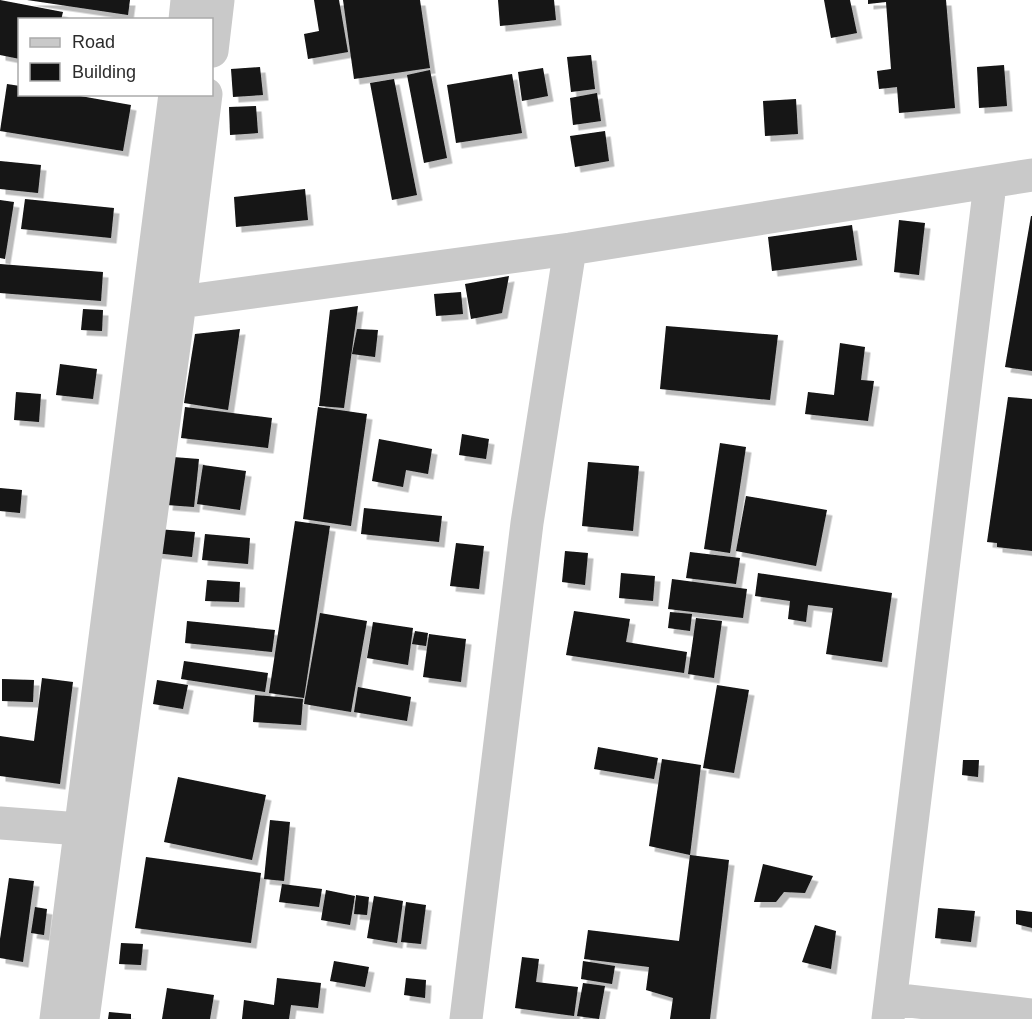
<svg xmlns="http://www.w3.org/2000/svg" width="1032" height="1019" viewBox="0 0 1032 1019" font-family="Arial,sans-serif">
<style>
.building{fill:#131313;filter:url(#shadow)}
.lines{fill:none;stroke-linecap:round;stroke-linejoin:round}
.minor{stroke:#c9c9c9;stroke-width:33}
</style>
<defs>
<filter id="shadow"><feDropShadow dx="5.5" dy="5.5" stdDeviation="0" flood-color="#0004"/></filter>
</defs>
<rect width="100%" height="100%" fill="#fff"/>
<path class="building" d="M0,0l63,12 -2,8h-41v39l-20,-4z
M27,0h103l-2,15z
M314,0h25l9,52 -40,7 -4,-25 15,-3z
M343,0h77l10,68 -76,11z
M498,0h56l2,20 -56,6z
M824,0h26l7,33 -26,5z
M868,0h78l9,108 -56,5 -2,-26 -18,2 -2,-18 14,-2 -5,-67 -18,2z
M591,55l4,34 -24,3 -4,-35z
M1004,65l3,41 -28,2 -2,-41z
M260,67l3,28 -30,2 -2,-28z
M543,68l5,28 -26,5 -4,-29z
M430,70l17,88 -23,5 -17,-88z
M512,74l10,59 -66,10 -9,-58z
M394,79l23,116 -25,5 -22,-117z
M7,84l13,2v8h49l62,11 -8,46 -123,-20z
M597,93l4,28 -28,4 -3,-27z
M796,99l2,35 -33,2 -2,-35z
M256,106l2,27 -28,2 -1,-28z
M605,131l4,30 -34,6 -5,-31z
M0,161l41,4 -3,28 -38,-4z
M305,189l3,31 -72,7 -2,-30z
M25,199l89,9 -3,30 -90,-9z
M0,200l14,2 -9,57 -5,-1z
M1031,216h1v155l-27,-4z
M899,220l26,3 -6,52 -25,-3z
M852,225l5,35 -85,11 -4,-34z
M0,264l103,8 -2,29 -101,-8z
M509,276l-7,37 -31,6 -6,-35z
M461,292l2,22 -27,2 -2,-22z
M358,306l-14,102 -25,-2 11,-96z
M83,309l20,1 -1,21 -21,-1z
M666,326l112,9 -8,65 -110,-11z
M240,329l-12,81 -44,-7 11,-69z
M357,329l21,1 -3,27 -23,-3z
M840,343l25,4 -4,33 13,1 -6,40 -63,-7 3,-22 26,3z
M60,364l37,5 -4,30 -37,-4z
M16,392l25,2 -2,28 -25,-2z
M1008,397l24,2v152l-35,-4v-4l-10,-1z
M185,407l87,11 -4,30 -87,-10z
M318,407l49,7 -16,112 -48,-7z
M462,434l27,5 -3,20 -27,-4z
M379,439l53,10 -4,25 -22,-4 -3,17 -31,-6z
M720,443l26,4 -16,106 -26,-4z
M173,457l26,2 -5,48 -27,-2z
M588,462l51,4 -6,65 -51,-5z
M203,465l43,6 -6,39 -43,-6z
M0,488l22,2 -2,23 -20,-2z
M746,496l81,14 -11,56 -80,-15z
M364,508l78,8 -3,26 -78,-8z
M295,521l35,5 -26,172 -35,-5z
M157,529l38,3 -3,25 -37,-4z
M205,534l45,4 -2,26 -46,-4z
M456,543l28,3 -5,43 -29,-3z
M565,551l23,2 -3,32 -23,-3z
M690,552l50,6 -4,26 -50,-6z
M621,573l34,3 -2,25 -34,-3z
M758,573l134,20 -10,69 -56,-8 7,-46 -25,-3 -2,17 -18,-3 2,-18 -35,-5z
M672,579l75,10 -4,29 -75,-9z
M207,580l33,2 -1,20 -34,-1z
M574,611l56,8 -4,23 61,10 -3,21 -118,-18z
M670,612l22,2 -2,17 -22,-3z
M320,613l47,8 -16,91 -47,-8z
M696,618l26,3 -8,57 -26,-4z
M187,621l88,9 -3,22 -87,-9z
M373,622l40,6 -5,37 -41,-7z
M415,631l13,2 -2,13 -14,-2z
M429,634l37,5 -5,43 -38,-5z
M184,661l84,12 -3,19 -84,-13z
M42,678l31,4 -13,102 -60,-8v-40l34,5z
M2,679l32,1 -1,22 -31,-1z
M157,680l31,5 -5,24 -30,-5z
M717,685l32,5 -15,83 -31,-5z
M358,687l53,10 -4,24 -53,-9z
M255,695l48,4 -2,26 -48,-3z
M598,747l60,11 -4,21 -60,-10z
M662,759l39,6 -11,90 -41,-9z
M963,760h16l-1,17 -16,-2z
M178,777l88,18 -14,65 -88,-18z
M270,820l20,2 -6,59 -20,-2z
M690,855l39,5 -19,159h-40l3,-21 -27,-8 3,-23 -65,-8 4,-29 91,11z
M146,857l115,16 -10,70 -116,-15z
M763,864l50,12 -8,17 -21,-1 -8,10h-22z
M9,878l25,3 -11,81 -23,-4v-19z
M282,884l40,5 -3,18 -40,-5z
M326,890l29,6 -5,29 -29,-5z
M356,895l13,2 -2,18 -13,-1z
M374,896l29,5 -6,42 -30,-5z
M406,902l20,3 -5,39 -20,-2z
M35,907l12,2 -3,26 -13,-2z
M938,908l37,3 -4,31 -36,-4z
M1016,910l16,2v16l-16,-4z
M815,925l21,6 -5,38 -29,-7z
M121,943l22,1 -2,21 -22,-1z
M522,957l17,2 -3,23 42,5 -4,29 -59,-8z
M334,961l35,6 -4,20 -35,-6z
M583,961l32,5 -3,18 -31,-5z
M277,978l44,5 -3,25 -27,-3 -2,14h-47l2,-19 30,5z
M406,978l20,2 -1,18 -21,-3z
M583,983l22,3 -6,33 -22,-3z
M167,988l47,7 -4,24h-48z
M109,1012l22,2v5h-23z"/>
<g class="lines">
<path class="minor" d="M185,20l2,-20
M212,51l6,-51
M180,302l390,-53 462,-74
M0,823l80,6
M891,999l141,16
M56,1019l119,-925
M83,1019l97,-717 26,-208
M466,1019l61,-496 43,-274
M888,1019l102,-835"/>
</g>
<rect x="18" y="18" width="195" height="78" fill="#ffffff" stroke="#ababab" stroke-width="1.5"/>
<rect x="30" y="38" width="30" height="9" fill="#c9c9c9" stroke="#ababab" stroke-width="1.5"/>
<text x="72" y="48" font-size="18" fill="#2c2c2c">Road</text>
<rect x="30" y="63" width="30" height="18" fill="#131313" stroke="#ababab" stroke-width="1.5"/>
<text x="72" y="78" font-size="18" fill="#2c2c2c">Building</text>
</svg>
